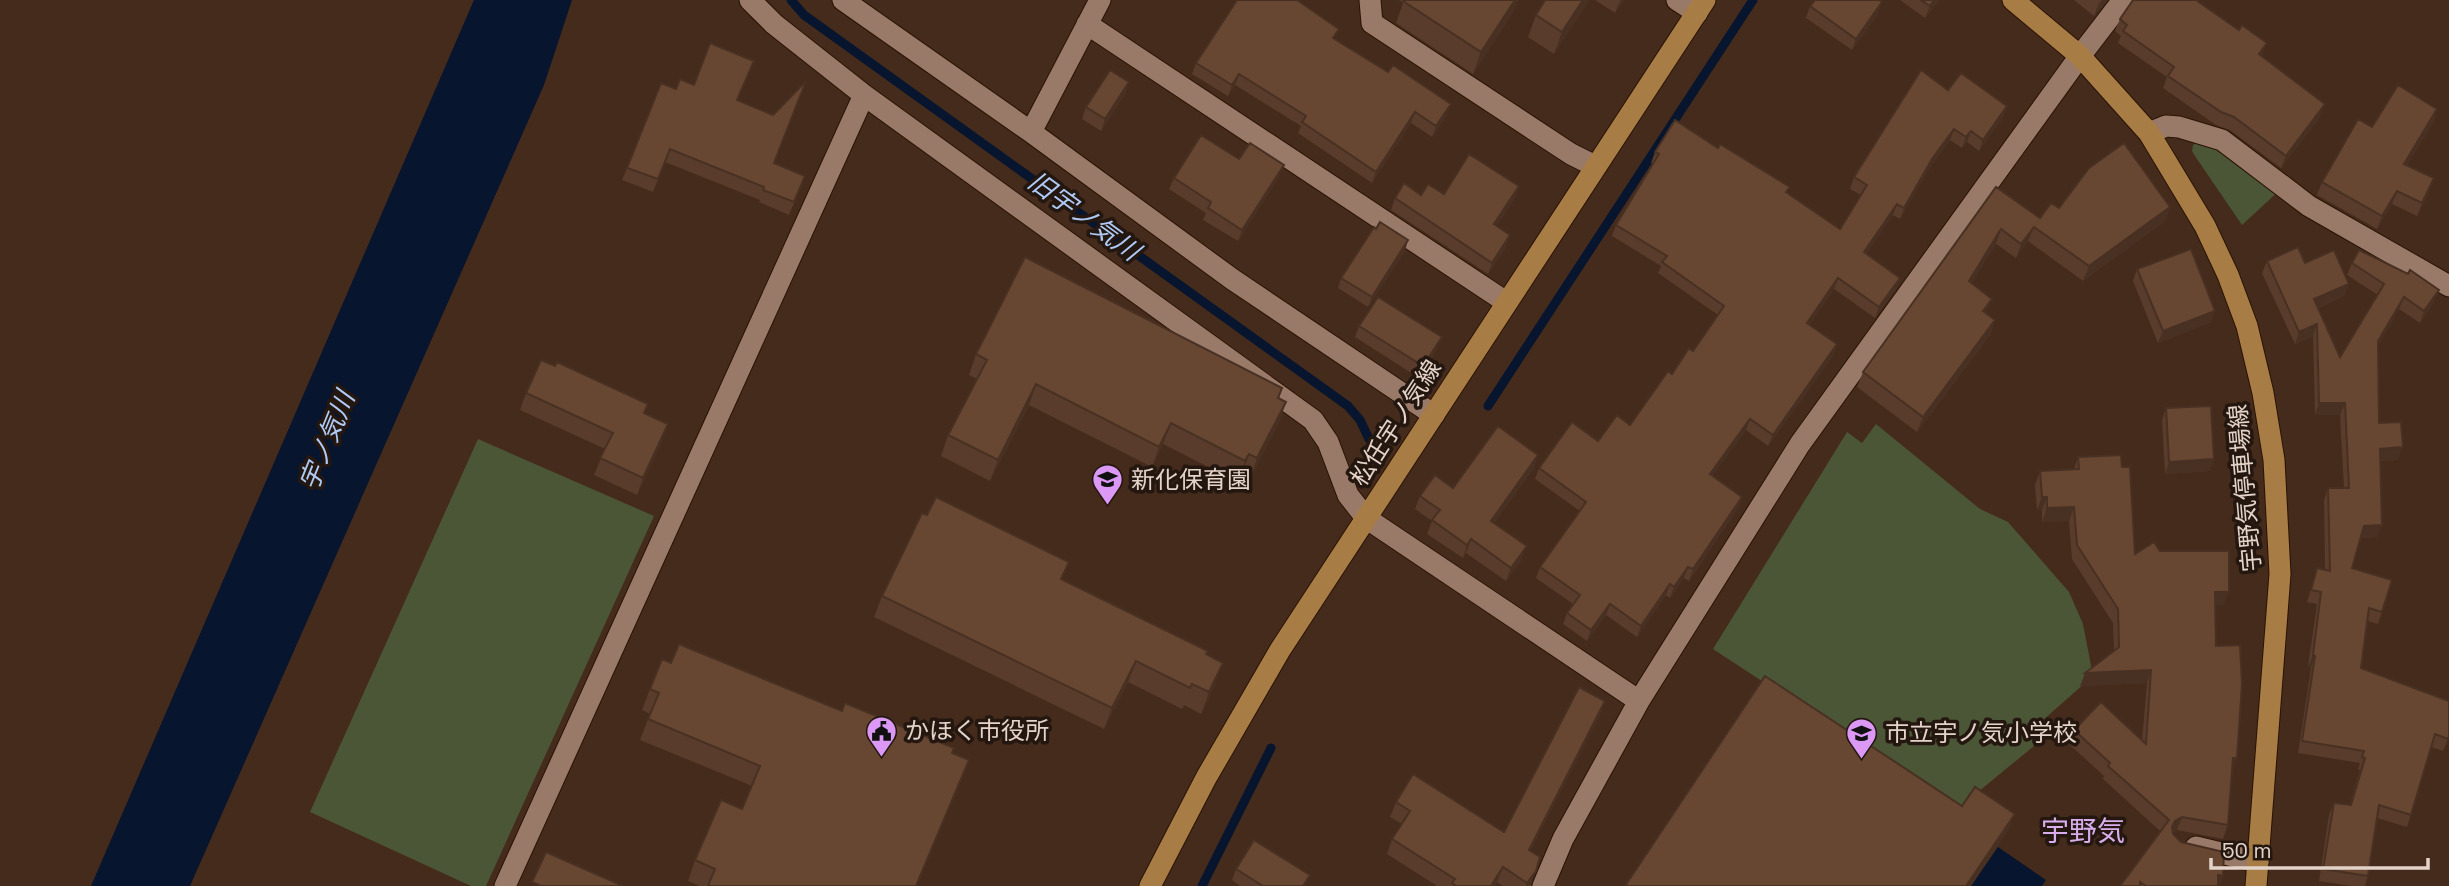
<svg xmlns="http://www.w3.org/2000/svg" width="2449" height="886" viewBox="0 0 2449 886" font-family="'Space Grotesk','Noto Sans JP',sans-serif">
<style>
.green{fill:#4b5636}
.water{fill:#07152f}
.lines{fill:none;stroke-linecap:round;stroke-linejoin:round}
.stream{stroke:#07152f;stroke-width:9}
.minor-casing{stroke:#2a1304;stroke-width:23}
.major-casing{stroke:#2a1304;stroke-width:23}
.minor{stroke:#997a68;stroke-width:21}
.major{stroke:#a77c45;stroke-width:21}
.wall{fill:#593c2b}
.shaded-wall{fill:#483123}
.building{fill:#674632;stroke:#483123;stroke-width:2}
.labels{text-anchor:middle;stroke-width:7;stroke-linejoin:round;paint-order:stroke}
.street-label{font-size:24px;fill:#e4d3c9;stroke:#231710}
.poi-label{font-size:24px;fill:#e4d3c9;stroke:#231710;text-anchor:start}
.water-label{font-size:26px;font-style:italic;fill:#b0caf6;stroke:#231710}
.quarter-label{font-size:28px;fill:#d9adec;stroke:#231710}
</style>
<rect width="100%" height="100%" fill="#452b1b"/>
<path class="green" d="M2198,142h9l73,48 -38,35 -47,-69 -3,-5 1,-6z
M1876,424l104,85 28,13 61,70 14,32 10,52 -51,45 9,11 -84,69 -8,10 -246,-162 134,-217 15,11z
M478,439l176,77 -168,370h-15l-161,-74z"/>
<path class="water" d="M474,0h98l-28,85 -354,801h-99z
M1998,847l48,33 -4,6h-71z"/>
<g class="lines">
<path class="stream" d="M791,0l13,15 544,391 12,14 9,19
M1488,406l265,-406
M1202,886l69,-138"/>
<defs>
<path id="minor" d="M750,0l24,24 90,71 449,325 15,22 20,53 18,23 273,183 -76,138 -20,47
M843,0l188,132 201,147 202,136
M1370,0l2,23 199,131 24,12
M1677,0l20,13
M1087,24l419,278
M1031,132l69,-132
M2149,133l17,-7 13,1 43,13 87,66 140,80
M1639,701l161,-257 280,-388 43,-56
M2196,847l62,15
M505,886l359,-791"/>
<path id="major" d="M2013,0l67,56 69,77 56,93 23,49 19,51 16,67 11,67 6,114 -24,312
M1150,886l56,-108 74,-128 425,-650"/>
</defs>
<use href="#minor" class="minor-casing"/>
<use href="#major" class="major-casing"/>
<use href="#minor" class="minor"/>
<use href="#major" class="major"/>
</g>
<path class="wall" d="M1399,0h119l-5,12 -40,62 -77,-51 7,-20z
M1589,0l-35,54 -26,-17 8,-22z
M1595,0h29l-9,13z
M1900,0h39l-14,18z
M2074,0h34l-14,16z
M2133,0h66l-1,2 63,54 59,61 -39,51 -51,-38 -14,-5 -53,-37 4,-11 -49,-34 3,-7 -6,-5 5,-12z
M1810,6l68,8 -26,36 -46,-32z
M1336,39l111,76 -15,22 -21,-14 -39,60 -74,-50 3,-7 -66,-41 -7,11 -36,-22 4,-11z
M1129,82l-4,12 -24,37 -19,-12 4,-12z
M1948,90l59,16 -4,11 -24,34 -12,-9 -5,6 -12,-8 -22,30 -28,49 -7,-4 -27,39 34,24 -4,11 -21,29 -41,-29 -25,36 24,31 -65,90 -22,-16 -34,46 30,21 -4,11 -49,73 -5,-3 -14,20 -4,-3 -29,42 -31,-22 -19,26 -24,-17 4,-11 6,-9 -37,-26 4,-11 40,-56 -45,-32 4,-11 59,-27 32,-16 42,-51 21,-23 25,-36 -60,-42 3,-7 -49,-30 4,-11 37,-61 -2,-1 4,-11 133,41 52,36 21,-34 -11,-6 4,-12z
M738,101l36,63 26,25 -11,26 -30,-13 1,-2 -95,-38 -12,30 -31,-12 5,-12z
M2437,109l-4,14 -26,42 27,13 -5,14 -12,24 -25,-12 -15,25 -60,-34 5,-13 50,-55z
M1239,159l40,18 -41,64 -35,-21 3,-7 -37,-24 5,-11z
M1519,186l-4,12 -19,28 10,21 -18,27 -97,-64 4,-12 26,-3 23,-1z
M1996,187l44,31 19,-10 111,-1 -5,14 -82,60 -55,-40 -12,17 -20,-14 -25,39 15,31 9,6 -5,15 -73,97 -60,-45 6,-15z
M1405,251l-37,56 -30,-19 3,-10z
M2267,261l38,2 44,21 -5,12 -26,12 22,49 38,-62 -31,-20 5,-12 82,39 -14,21 -21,-14 -21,36 1,78 19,37 -18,1 2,64 -5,12 -16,1 -9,30 30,44 -4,12 -10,-3 -7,47 88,69 -6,14 -12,-4 -24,80 -30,-9 -9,58 -3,10h-14l-32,-5 10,-66 5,-12 16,2 10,-35 -2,-1 2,-6 -62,-10 13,-85 -3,-1 9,-63 -10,-2 10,-34 8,2 -1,-70 4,-12h16l-4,-73h-25l-2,-79 -18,8 -33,-71z
M2137,269l74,53 -53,21 -25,-62z
M1359,326l78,23 -18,29 -64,-41z
M976,354l306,34 -3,10 7,4 -7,20 -29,57 -8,-4 -4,7 -75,-38 -11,23 -123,-62 -39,76 -49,-25 7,-21 29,-56 -8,-4z
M526,393l119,20 17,28 -25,54 -43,-20 11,-26 -85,-39z
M2166,408l48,51 -4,12 -45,3 -3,-54z
M2078,457l44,10 13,87 25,-3 64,54h-9l1,41 16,126 -4,53 -5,14 -46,-9 -4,3 8,9 42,34 -4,10h-99l40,-55 -57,-52 1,-3 -35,-32 5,-14 68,10 5,-57 -67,3 34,-35 -1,-28 -41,-64 -3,-38 -27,1v-12h-5l-2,-25 5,-14 34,-2z
M1534,468l-40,55 28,36 -16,22 -40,-28 -3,5 -36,-24 5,-13 -17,-12 5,-13z
M1063,580l143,75 9,30 -14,29 -17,-9 -2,4 -54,-27 -24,47 -230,-112 8,-21z
M671,663l171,48 127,49 -8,21 -44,105h-217l-12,-5 7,-21 47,-51 10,-23 -112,-46 10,-26 -8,-4 8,-21z
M1605,701l-5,14 -70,136 10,6 -10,29h-27l-6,-4 -2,4h-58l-50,-32 5,-15 10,-15 -12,-7 6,-15 108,30z
M1236,869l70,17h-66l-8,-6z"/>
<path class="shaded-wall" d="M1515,0h3l-5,12 -40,62 8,-22z
M1583,0h6l-35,54 8,-22z
M1621,0h3l-9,13 4,-10z
M1934,0h5l-14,18 5,-12z
M2102,0h6l-14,16 5,-13z
M1882,2l-4,12 -26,36 4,-11z
M2267,43l-5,12 -8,12 5,-13z
M1239,74l-4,11 -7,11 4,-11z
M1129,82l-4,12 -24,37 4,-12z
M1451,104l-4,11 -15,22 4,-11z
M2325,104l-5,13 -39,51 5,-12z
M2007,106l-4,11 -24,34 4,-11z
M2437,109l-4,14 -34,55 5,-14z
M1415,112l-4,11 -39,60 4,-11z
M1954,129l-4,11 -22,30 -28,49 4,-11 28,-49z
M1971,131l-4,11 -5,6 4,-11z
M1284,165l-5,12 -41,64 4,-11z
M2434,178l-5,14 -12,24 5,-13z
M1519,186l-4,12 -25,38 4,-12z
M2397,191l-5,13 -15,25 5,-13z
M1897,204l-4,11 -33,48 4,-11z
M2170,207l-5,14 -82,60 6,-15z
M2034,227l-6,14 -12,17 5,-14z
M2001,229l-5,15 -32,52 5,-15z
M1510,235l-4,12 -18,27 4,-11z
M1408,240l-3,11 -37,56 4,-10z
M1838,278l-4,11 -31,45 4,-11z
M1900,278l-4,11 -21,29 4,-11z
M2349,284l-5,12 -34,15 4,-12z
M2439,290l-5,12 -14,21 4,-12z
M2404,297l-5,12 -26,44 5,-12z
M1992,299l-6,15 -3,-3z
M2215,311l-4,11 -53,21 5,-12z
M1995,320l-5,15 -73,97 6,-15z
M2317,324l-4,12 -18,8 4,-12z
M1442,337l-5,12 -18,29 4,-12z
M1837,344l-4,12 -65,90 5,-11z
M1036,384l-7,21 -39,76 8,-21z
M1286,402l-7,20 -29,57 7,-21z
M2319,403h26l-5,12h-25z
M1750,419l-4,11 -40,55 4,-11z
M1171,423l-8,21 -11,23 7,-20z
M668,424l-6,17 -25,54 6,-17z
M2403,447l-5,13 -22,1 4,-12z
M1249,454l-7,21 -4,7 7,-21z
M1538,455l-4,13 -48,66 5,-13z
M2214,459l-4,12 -45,3 4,-12z
M1742,497l-4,11 -49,73 4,-12z
M2042,497h5l-5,13h-5z
M2074,507l-5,14 -27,1 5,-14z
M2382,525l-5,12 -17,1 4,-12z
M1471,539l-5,14 -3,5 4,-13z
M1527,546l-5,13 -16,22 5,-13z
M1688,567l-4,11 -14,20 4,-11z
M1670,584l-4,11 -29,42 4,-11z
M2215,592h14l-5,13 -14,1z
M1610,604l-4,11 -19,26 4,-11z
M2313,655l2,1 -4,12 -3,-1z
M1136,661l-8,21 -24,47 8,-21z
M1223,663l-8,22 -14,29 8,-22z
M2151,670l-4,13 -67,3 5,-13z
M1605,701l-5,14 -77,149 6,-14z
M2233,758h4l-5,14z
M969,760l-8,21 -44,105h-1z
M2015,814l-7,17 -37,55h-5z
M2182,817l-5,13 -7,4 -3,7 8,-20z
M1503,867l-6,15 -2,4h-4z
M1536,871l-6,14 -4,1 1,-3z
M2218,875l5,1 -4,10h-5z"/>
<path class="building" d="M1237,0h60l42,29 -6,9 55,34 5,-7 58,39 -15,22 -21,-14 -39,60 -74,-50 4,-6 -67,-42 -7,11 -36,-22z
M1404,0h111l-34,52 -78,-51z
M1545,0h38l-21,32 -26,-17z
M1815,0h64l3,2 -26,37 -46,-33z
M1921,0h13l-4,6z
M2133,0h63l43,30 3,-5 25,18 -8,11 66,50 -39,52 -52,-39 -13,-5 -53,-36 6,-9 -51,-36 4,-6 -7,-6z
M710,43l44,18 -17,39 36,15 33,-34 -32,82 31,13 -11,26 -31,-12 1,-3 -94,-38 -12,30 -31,-11 34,-85 15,6 4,-10 14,6z
M1110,70l19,12 -24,37 -19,-12z
M1921,70l27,20 13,-17 46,33 -24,34 -12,-9 -5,6 -12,-8 -22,30 -28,49 -7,-4 -33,48 36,26 -21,29 -41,-29 -31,45 30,21 -64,91 -23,-16 -40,55 32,23 -49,72 -5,-2 -14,20 -4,-3 -29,42 -31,-22 -19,26 -24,-17 13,-18 -40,-28 46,-65 -47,-34 33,-46 26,19 19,-26 13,10 38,-54 4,3 17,-26 4,3 31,-45 -62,-44 5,-6 -51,-31 43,-71 -4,-2 20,-32 43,28 2,-4 70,43 -4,5 54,37 27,-44 -13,-8z
M2398,85l39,24 -33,55 30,14 -12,25 -25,-12 -15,25 -60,-34 36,-63 14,8z
M1201,135l38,24 11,-16 34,22 -42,65 -34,-22 3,-6 -37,-24z
M2124,143l46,64 -81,59 -55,-39 -13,17 -20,-15 -32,52 23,18 -9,12 12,9 -72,97 -60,-45 133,-185 44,31 11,-15 8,5 30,-40z
M1469,154l50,32 -25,38 16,11 -18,28 -97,-65 9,-15 17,12 7,-11 16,10z
M1380,222l28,18 -36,57 -31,-19 33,-51 2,2z
M2298,247l7,16 29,-13 15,34 -35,15 26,58 44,-73 -32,-21 7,-13 49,24 2,-4 29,20 -15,21 -20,-14 -26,44 1,82 22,-1 2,25 -23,2 2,76 -18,1 -12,42 40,12 -10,32 -13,-4 -8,60 88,33v35l-1,3 -13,-5 -24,81 -32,-10 -11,71 -45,-7 11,-66 17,2 14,-47 -3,-1 2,-6 -62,-10 13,-85 -2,-1 8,-63 -10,-2 6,-22 13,3 -2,-83h21l-4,-85h-26l-2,-79 -18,8 -32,-71z
M2191,249l24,62 -52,20 -26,-62z
M1025,257l257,131 -4,10 8,4 -29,56 -8,-4 -4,7 -74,-38 -12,24 -123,-63 -38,76 -50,-25 39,-75 -11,-6z
M1378,297l64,40 -19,29 -64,-40z
M541,360l14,6 2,-4 91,42 -4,9 24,11 -25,54 -43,-20 13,-25 -87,-40z
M2211,406l3,53 -45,3 -3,-54z
M1498,426l40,29 -47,66 36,25 -16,22 -40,-29 -4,6 -35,-25 8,-10 -20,-14 15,-21 18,13z
M2121,455l1,12h8l5,87 19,-12 6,9h69v41h-14l1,54 24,-1 2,39 -5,74h-4l-5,67 -46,-8 -7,4 -3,6 1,7 8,8 43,10 -1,24 -5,-1v11h-72l-6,-4v4h-20l49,-66 -61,-54 2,-3 -36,-33 27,-28 45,42 5,-74 -66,3 34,-26 -1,-38 -41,-64 -3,-38 -27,1v-11h-5l-2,-26 39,-2 -1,-12z
M936,497l133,65 -8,17 147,72 -2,3 17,9 -14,29 -17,-8 -2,4 -54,-27 -24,47 -230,-112 40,-83 5,2z
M679,644l163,67 3,-8 109,45 -2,5 17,7 -53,126h-208l7,-17 -20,-9 26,-60 21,9 18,-43 -112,-47 11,-26 -9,-4 12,-30 9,4z
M1765,676l197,130 13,-19 40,27 -49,72h-341z
M1579,687l26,14 -76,149 11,7 -4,14 -9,12 -24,-16 -12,19h-35l-4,-3 3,-4 -63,-40 18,-28 -14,-9 17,-28 91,58z
M1254,840l56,35 -7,11h-40l-27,-17z
M546,852l77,34h-82l-9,-4z"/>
<defs>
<symbol id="school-pin" viewBox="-11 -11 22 30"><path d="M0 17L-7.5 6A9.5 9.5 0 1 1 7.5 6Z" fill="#db99f5" stroke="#231710"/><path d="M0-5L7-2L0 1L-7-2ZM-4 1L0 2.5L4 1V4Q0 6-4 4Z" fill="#111"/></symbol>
<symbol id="civic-pin" viewBox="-11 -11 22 30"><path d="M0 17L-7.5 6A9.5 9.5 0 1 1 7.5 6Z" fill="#db99f5" stroke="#231710"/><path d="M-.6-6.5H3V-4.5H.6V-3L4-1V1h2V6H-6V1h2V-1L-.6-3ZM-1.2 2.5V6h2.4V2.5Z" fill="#111"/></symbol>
</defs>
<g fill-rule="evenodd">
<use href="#school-pin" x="1090" y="462" width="35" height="47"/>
<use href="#civic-pin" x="864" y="714" width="35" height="47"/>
<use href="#school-pin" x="1844" y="716" width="35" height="47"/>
</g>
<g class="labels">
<g class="street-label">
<text transform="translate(1396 423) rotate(-57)" y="8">松任宇ノ気線</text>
<text transform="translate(2245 488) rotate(-95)" y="8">宇野気停車場線</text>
</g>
<g class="poi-label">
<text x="1131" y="488">新化保育園</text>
<text x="905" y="739">かほく市役所</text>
<text x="1885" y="741">市立宇ノ気小学校</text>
</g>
<g class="water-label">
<text transform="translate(1084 216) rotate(36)" y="9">旧宇ノ気川</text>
<text transform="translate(327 441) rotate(-68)" y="9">宇ノ気川</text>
</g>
<g class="quarter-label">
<text x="2083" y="841">宇野気</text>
</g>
</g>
<path d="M2211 858v10h217v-10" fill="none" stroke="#e4d3c9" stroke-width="3.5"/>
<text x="2222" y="858" font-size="21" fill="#e4d3c9" stroke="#231710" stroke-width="5" paint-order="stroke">50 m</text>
</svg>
